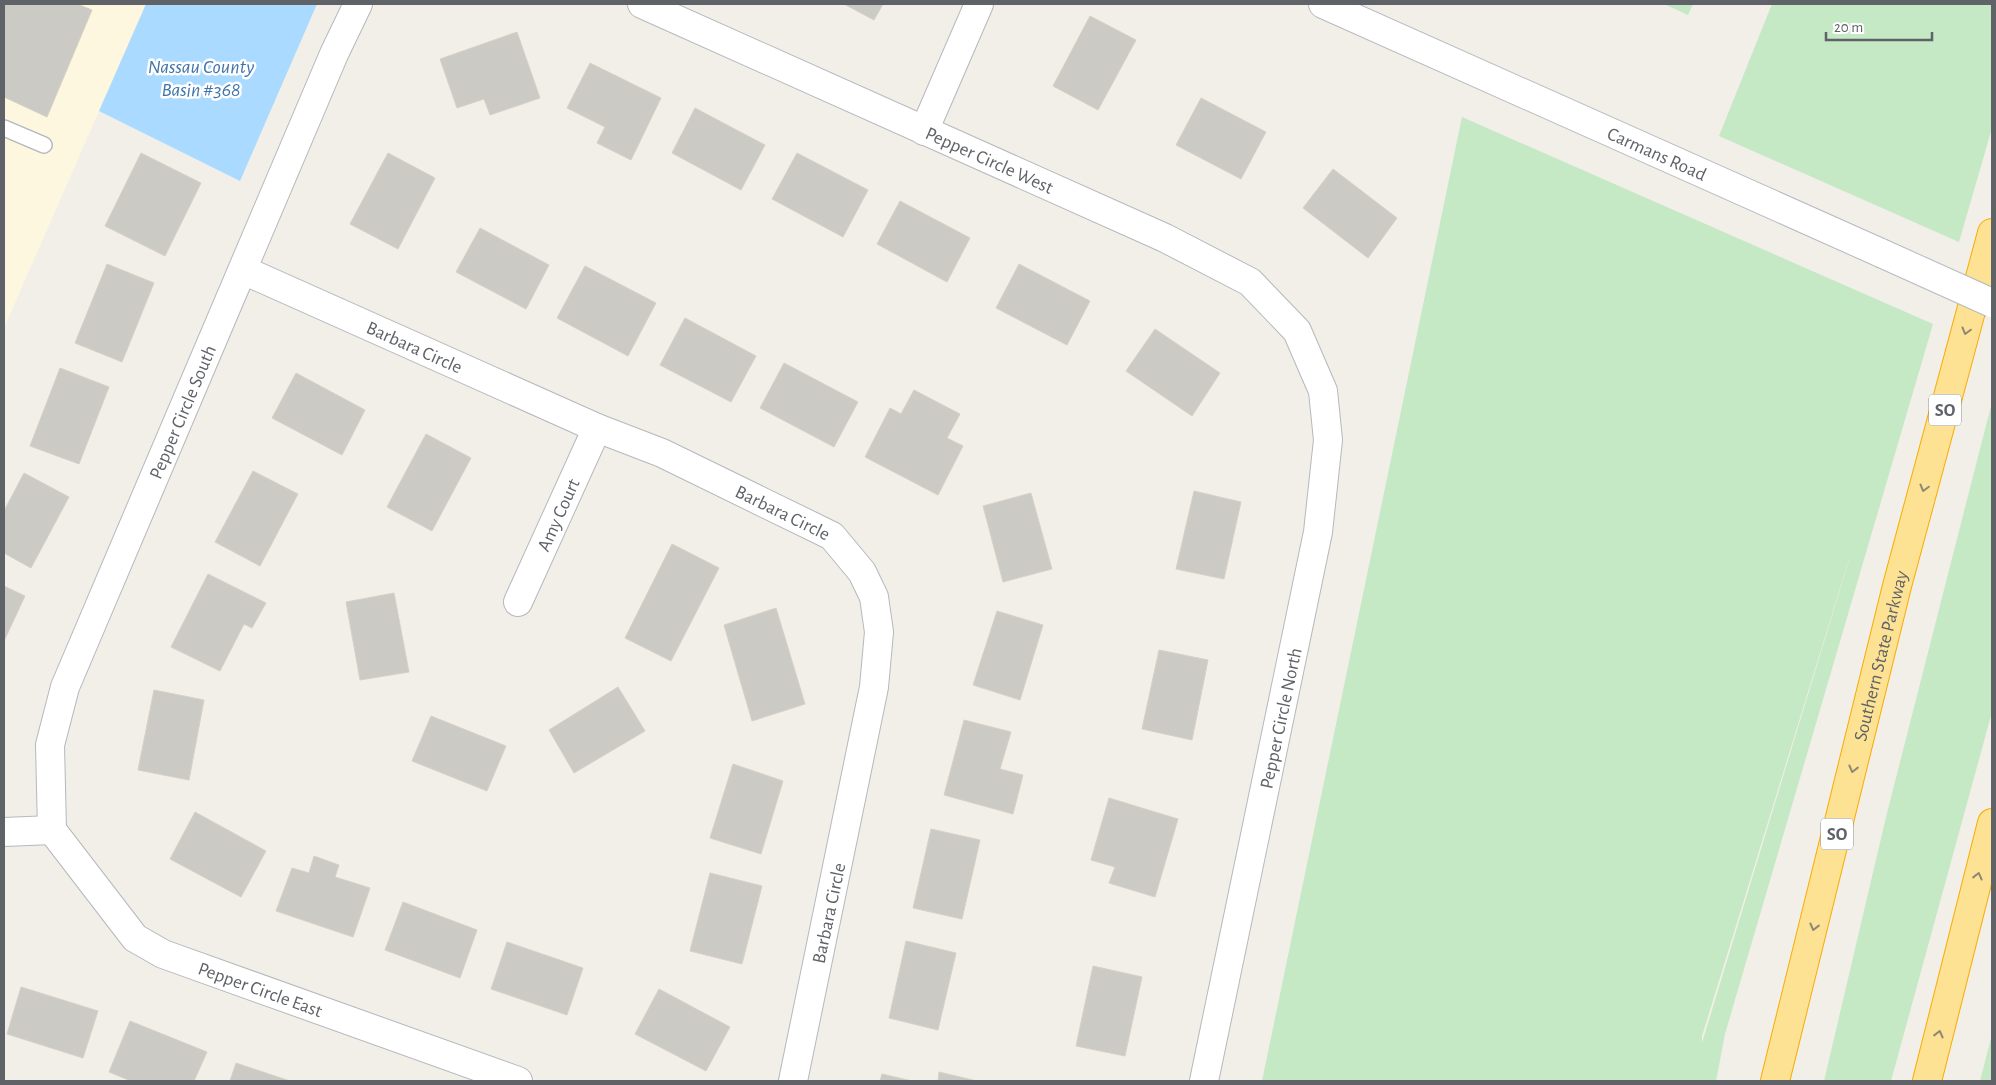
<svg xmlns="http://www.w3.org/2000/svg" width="1996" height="1085" viewBox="0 0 1996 1085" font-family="'Alegreya Sans',sans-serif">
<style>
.commercial{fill:#fef7e0}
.green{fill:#c5e8c5;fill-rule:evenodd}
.water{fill:#aadaff}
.building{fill:#cccac5;stroke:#d6d1c6}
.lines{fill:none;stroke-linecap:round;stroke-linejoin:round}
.lane-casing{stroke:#b5b8bc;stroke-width:18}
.street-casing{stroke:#b5b8bc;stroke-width:30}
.secondary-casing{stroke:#b6babf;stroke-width:30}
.highway-casing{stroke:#f9ab00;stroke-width:30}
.lane{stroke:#fff;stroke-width:15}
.street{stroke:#fff;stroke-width:28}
.secondary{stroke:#fff;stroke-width:28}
.highway{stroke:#fde293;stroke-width:28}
.secondary-bridge-casing{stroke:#b6babf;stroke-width:30;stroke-linecap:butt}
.secondary-bridge{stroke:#fff;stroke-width:28}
.oneway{stroke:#8e8975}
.labels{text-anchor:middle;stroke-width:5;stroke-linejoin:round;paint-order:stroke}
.shield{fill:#fff;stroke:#8f9295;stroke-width:1}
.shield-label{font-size:18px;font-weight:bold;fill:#5f6368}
.street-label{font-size:19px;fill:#5f6368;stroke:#fff}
.water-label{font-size:20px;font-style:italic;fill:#4174aa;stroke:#fff}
</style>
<rect width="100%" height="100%" fill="#f1efe8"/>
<path class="commercial" d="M4,4h142l-142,324z"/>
<path class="green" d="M1664,4h29l-5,11z
M1772,4h220v124l-33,114 -240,-106z
M1462,117l471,207 -208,710 -9,47h-454zM1849,559v1l-147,483v-7z
M1992,402v310l-101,369h-67l63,-268z
M1992,1034v47h-12z"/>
<path class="water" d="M146,4h171l-77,177 -141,-70z"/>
<path class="building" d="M4,4h73l15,6 -45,107 -43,-20z
M844,4h39l-9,16z
M1090,16l46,24 -38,70 -45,-24z
M517,32l23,66 -50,17 -6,-16 -27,9 -17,-49z
M590,63l71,35 -30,62 -34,-17 8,-16 -38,-19z
M1201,98l65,34 -25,47 -65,-34z
M695,108l70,37 -24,45 -69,-37z
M141,153l60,30 -36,73 -60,-30z
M388,153l47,25 -37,71 -48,-25z
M797,153l71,37 -25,47 -71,-38z
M1333,169l64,49 -29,40 -65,-50z
M900,201l70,37 -23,44 -70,-38z
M480,228l69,37 -23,44 -70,-37z
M107,264l47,19 -32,79 -47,-19z
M1019,264l71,37 -23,44 -71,-37z
M585,266l71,37 -28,53 -71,-38z
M685,318l71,38 -25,46 -71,-37z
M1155,329l65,44 -28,43 -66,-45z
M784,363l74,39 -24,45 -74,-39z
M60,368l49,19 -30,77 -49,-18z
M296,373l69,37 -23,45 -70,-37z
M914,390l46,24 -13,24 16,8 -25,49 -73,-38 25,-49 11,6z
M426,434l45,24 -39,73 -45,-24z
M253,471l45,23 -38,72 -45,-24z
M24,473l45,24 -38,71 -27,-15v-42z
M1194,491l47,11 -17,77 -48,-10z
M1031,493l21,76 -49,13 -20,-76z
M672,544l47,24 -48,93 -46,-23z
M208,574l58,29 -14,25 -8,-4 -24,47 -49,-24z
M4,586l21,10 -21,45z
M394,593l15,79 -49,8 -14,-78z
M776,608l29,96 -53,17 -28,-96z
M997,611l46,14 -23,75 -47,-15z
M1159,650l49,10 -16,80 -50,-11z
M618,687l27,44 -71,42 -25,-43z
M154,690l50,10 -15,80 -51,-10z
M431,716l75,30 -19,45 -75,-30z
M964,720l47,12 -11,37 23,6 -10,39 -69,-19z
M733,764l50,17 -22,73 -51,-16z
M1109,798l69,21 -23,78 -46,-14 6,-16 -24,-7z
M195,812l71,39 -25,46 -71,-38z
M931,829l49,11 -18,79 -49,-11z
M314,856l25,9 -4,12 35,11 -17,49 -77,-26 16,-43 17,5z
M710,873l52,13 -20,78 -52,-13z
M403,902l74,28 -17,48 -75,-28z
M906,941l50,12 -18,77 -49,-12z
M507,942l76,26 -16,47 -76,-26z
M1093,966l49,11 -17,79 -49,-10z
M21,987l77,24 -15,47 -76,-24z
M659,989l71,38 -24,44 -71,-37z
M130,1021l77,31 -13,29h-63l-22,-9z
M236,1063l54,18h-60z
M939,1072l38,9h-39z
M882,1074l30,7h-32z"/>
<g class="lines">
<defs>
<path id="lane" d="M4,128l40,17"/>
<g id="street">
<path id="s1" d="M642,4l523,234 85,44 47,49 26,60 5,49 -10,92 -114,549"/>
<path d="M924,131l55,-127"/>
<path id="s2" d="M243,270l354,158 65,25 170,83 30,36 12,25 5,35 -5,55 -81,394"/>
<path id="s3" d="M518,602l79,-174"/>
<path id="s4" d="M52,830l-2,-85 15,-58 269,-633 24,-50"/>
<path id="s5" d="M52,830l83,108 28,16 355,127"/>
<path d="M4,832l48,-2"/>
</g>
<g id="secondary">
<path id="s6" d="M1323,4l558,249"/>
</g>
<g id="highway">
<path id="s7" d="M1775,1081l122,-495 95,-353"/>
<path d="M1927,1081l65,-258"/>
</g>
</defs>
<use href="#lane" class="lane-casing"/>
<use href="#street" class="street-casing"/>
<use href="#secondary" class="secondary-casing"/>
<use href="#highway" class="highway-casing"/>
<use href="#lane" class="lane"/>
<use href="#street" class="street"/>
<use href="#secondary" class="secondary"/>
<use href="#highway" class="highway"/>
<defs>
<path id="secondary-bridge" d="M1881,253l111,50"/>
</defs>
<use href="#secondary-bridge" class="secondary-bridge-casing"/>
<use href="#secondary-bridge" class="secondary-bridge"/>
</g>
<defs><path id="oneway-chevron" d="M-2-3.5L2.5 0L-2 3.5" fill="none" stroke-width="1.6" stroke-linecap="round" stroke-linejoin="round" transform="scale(1.25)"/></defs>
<g class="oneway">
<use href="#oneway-chevron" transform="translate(1966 331) rotate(105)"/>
<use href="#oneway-chevron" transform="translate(1924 488) rotate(105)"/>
<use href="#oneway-chevron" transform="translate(1853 769) rotate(104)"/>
<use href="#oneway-chevron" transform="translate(1978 876) rotate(-76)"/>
<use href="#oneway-chevron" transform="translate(1814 927) rotate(104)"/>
<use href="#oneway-chevron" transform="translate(1939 1034) rotate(-76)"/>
</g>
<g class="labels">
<g class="shield">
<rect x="1929" y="394.5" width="32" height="31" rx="4"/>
<rect x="1821" y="818.5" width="32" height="31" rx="4"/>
</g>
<g class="shield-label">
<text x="1945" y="416">SO</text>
<text x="1837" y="840">SO</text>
</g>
<g class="street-label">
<text dy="7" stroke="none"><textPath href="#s6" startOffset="366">Carmans Road</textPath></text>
<text dy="7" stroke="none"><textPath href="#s1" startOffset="381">Pepper Circle West</textPath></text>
<text dy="7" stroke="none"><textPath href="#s2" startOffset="188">Barbara Circle</textPath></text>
<text dy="7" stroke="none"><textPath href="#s4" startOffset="444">Pepper Circle South</textPath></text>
<text dy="7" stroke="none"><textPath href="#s2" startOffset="592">Barbara Circle</textPath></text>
<text dy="7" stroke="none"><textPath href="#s3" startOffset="96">Amy Court</textPath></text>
<text dy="7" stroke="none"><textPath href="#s7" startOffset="438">Southern State Parkway</textPath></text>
<text transform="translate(1280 718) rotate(-78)" y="7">Pepper Circle North</text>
<text transform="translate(828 913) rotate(-78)" y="7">Barbara Circle</text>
<text dy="7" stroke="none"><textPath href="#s5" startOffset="272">Pepper Circle East</textPath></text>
</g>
<g class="water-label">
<text x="201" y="73">Nassau County<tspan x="201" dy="23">Basin #368</tspan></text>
</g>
</g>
<rect width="1996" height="1085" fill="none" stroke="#5f6368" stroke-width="10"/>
<path d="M1826 32v8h106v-8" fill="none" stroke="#5f6368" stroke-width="2.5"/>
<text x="1834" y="32" font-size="15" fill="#5f6368" stroke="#ffffff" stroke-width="4" paint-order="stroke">20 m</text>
</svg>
